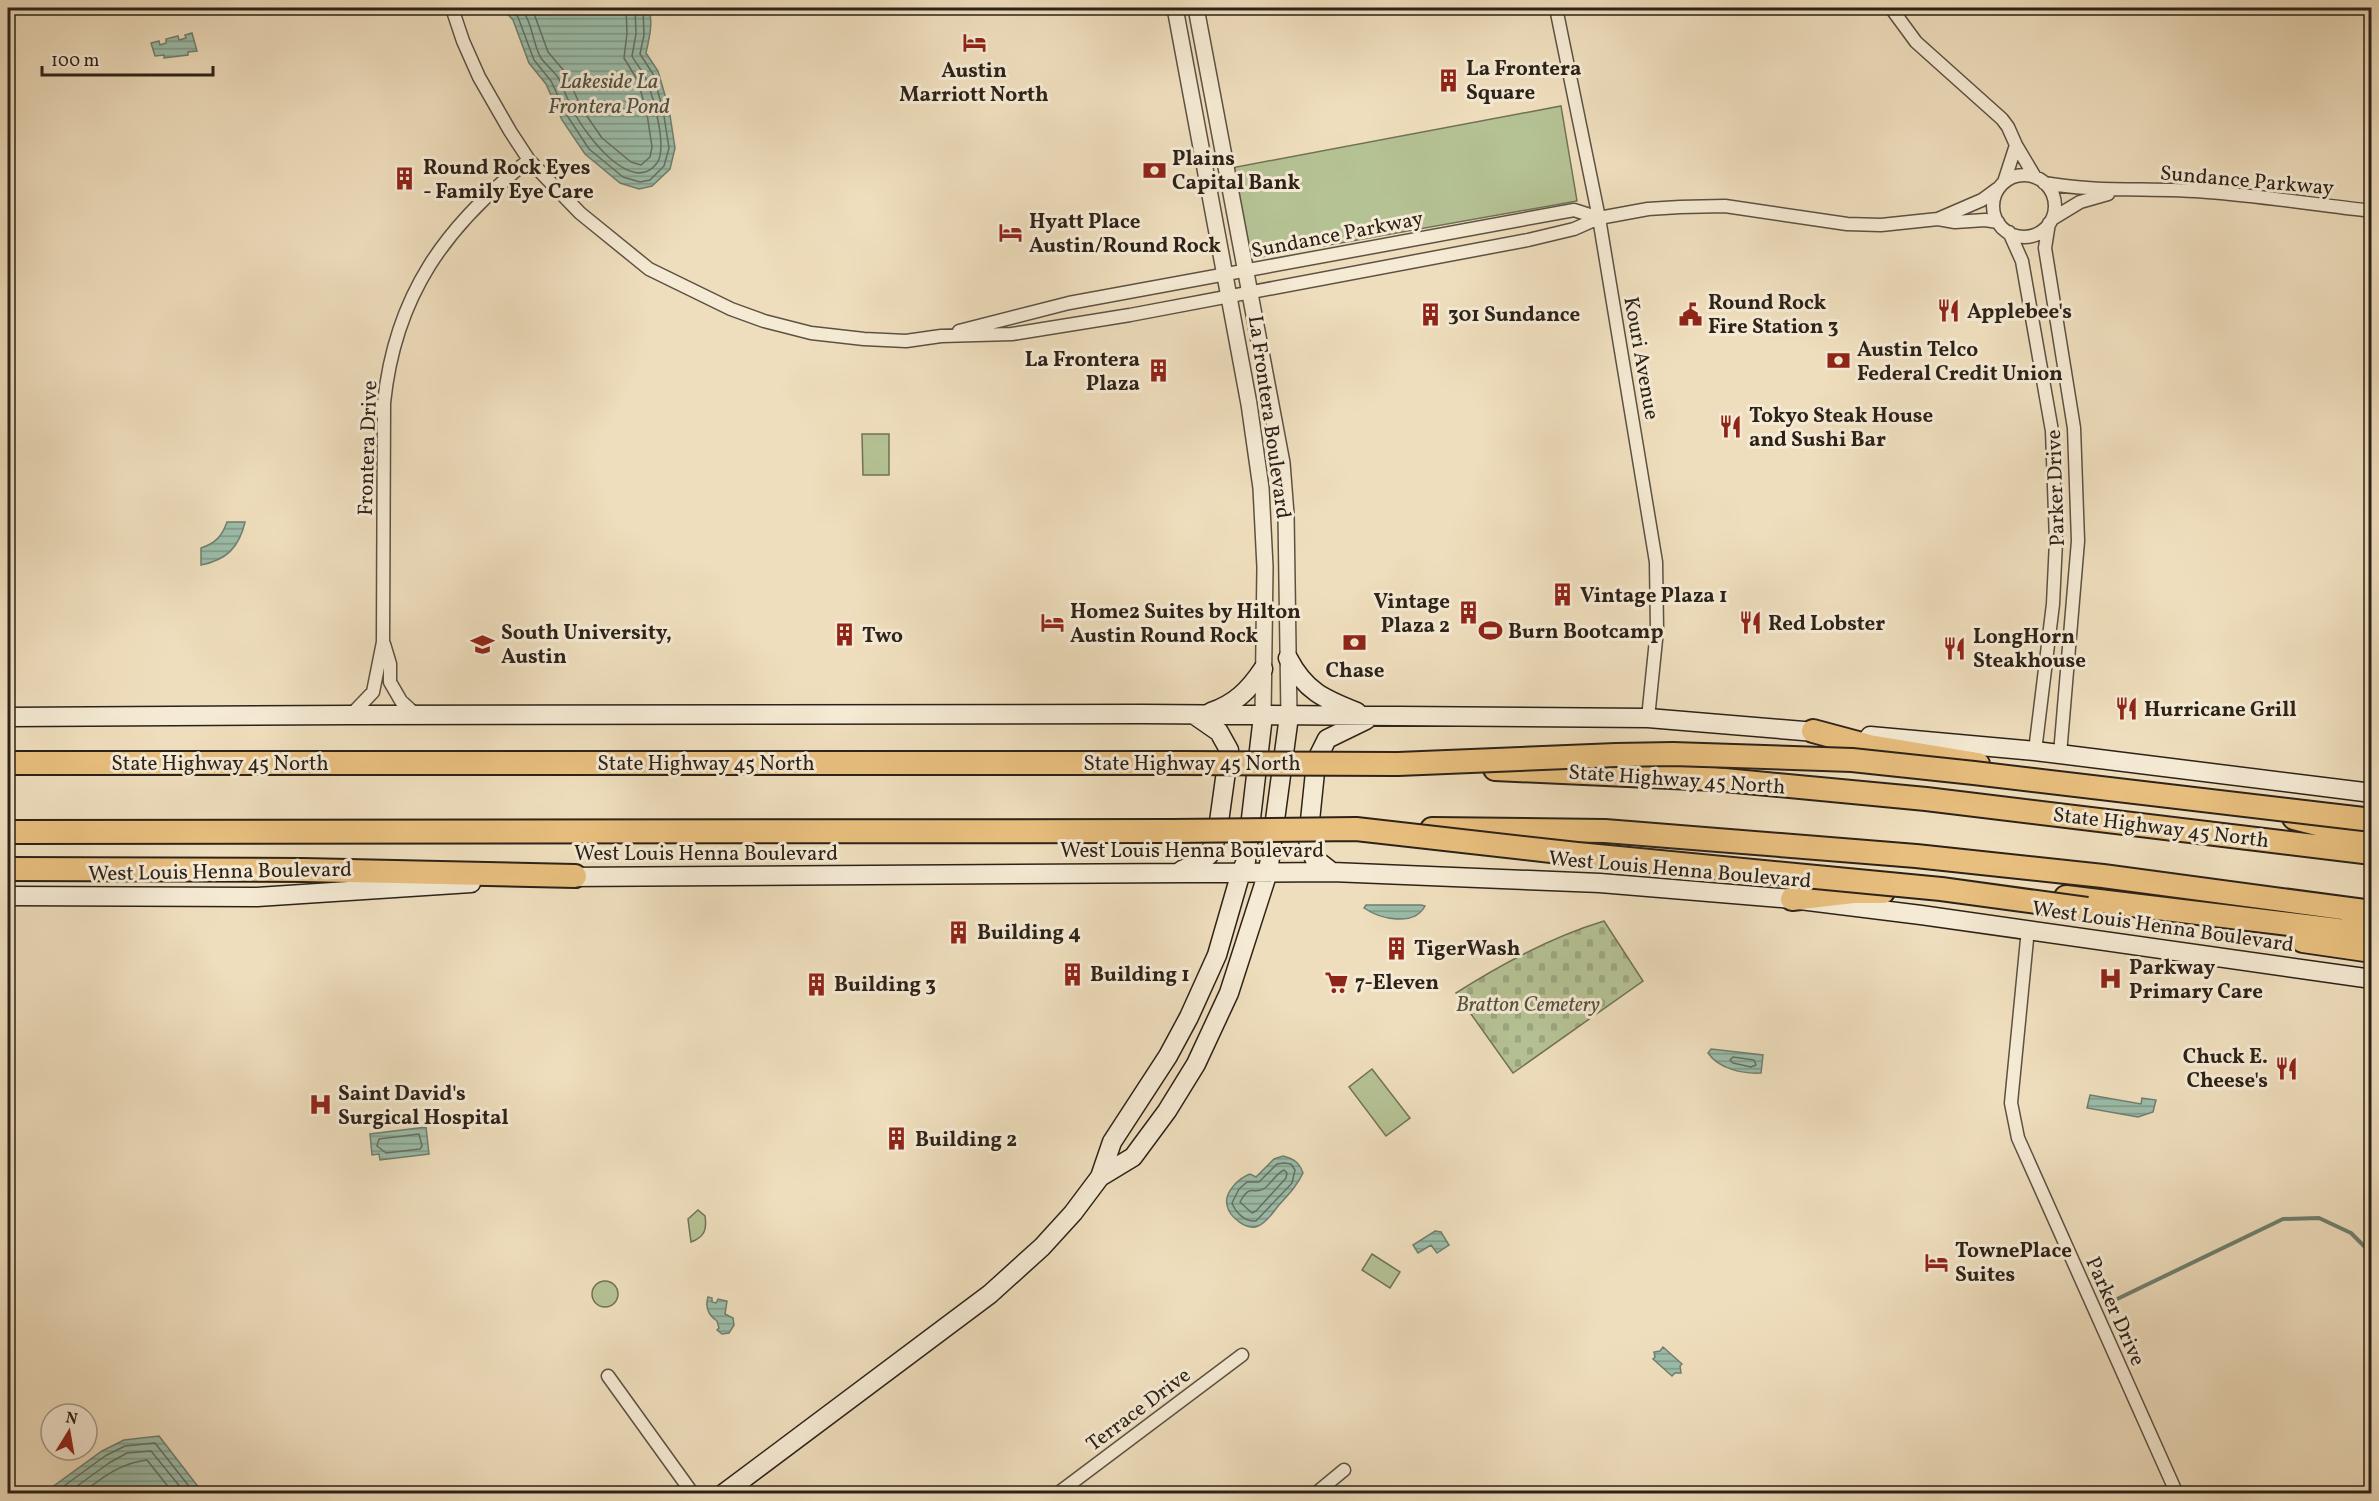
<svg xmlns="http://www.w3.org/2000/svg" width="2379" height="1501" viewBox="0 0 2379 1501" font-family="Vollkorn,serif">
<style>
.cemetery{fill:url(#cemetery-stones);stroke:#707256;stroke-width:1.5}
.park{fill:#b5c294;stroke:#707256;stroke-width:1.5}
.water{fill:url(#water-rules);stroke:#6f7f70;stroke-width:1.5}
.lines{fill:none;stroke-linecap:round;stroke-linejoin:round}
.shore{stroke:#647062;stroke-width:1.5}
.stream{stroke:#6f7f70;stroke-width:4}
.minor-casing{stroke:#5d5142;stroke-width:15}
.tertiary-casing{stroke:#5d5142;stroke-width:18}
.secondary-casing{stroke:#2c2219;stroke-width:21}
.motorway-casing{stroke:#2c2219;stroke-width:26}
.minor{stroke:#f5ead4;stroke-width:12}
.tertiary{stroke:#f5ead4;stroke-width:15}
.secondary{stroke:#f5ead4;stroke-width:18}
.motorway{stroke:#e8bf7e;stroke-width:22}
.motorway-bridge-casing{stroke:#2c2219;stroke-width:26;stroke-linecap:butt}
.motorway-bridge{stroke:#e8bf7e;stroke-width:22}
.labels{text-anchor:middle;stroke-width:6;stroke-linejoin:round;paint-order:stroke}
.poi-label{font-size:21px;font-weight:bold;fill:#2c2219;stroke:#f5ead4;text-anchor:start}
.street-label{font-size:21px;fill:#2c2219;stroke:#f5ead4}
.park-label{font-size:21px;font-style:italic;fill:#55523e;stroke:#f5ead4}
.water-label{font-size:22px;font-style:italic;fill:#4d5044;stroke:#f5ead4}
</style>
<defs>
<pattern id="cemetery-stones" width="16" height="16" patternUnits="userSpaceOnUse" patternTransform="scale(1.5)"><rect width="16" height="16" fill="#b5c294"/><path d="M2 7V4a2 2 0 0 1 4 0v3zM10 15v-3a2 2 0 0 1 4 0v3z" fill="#9ca67f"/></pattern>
<pattern id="water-rules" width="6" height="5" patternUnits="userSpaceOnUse" patternTransform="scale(1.5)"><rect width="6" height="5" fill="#9bbdaa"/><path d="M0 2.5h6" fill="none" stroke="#7f998a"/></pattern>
</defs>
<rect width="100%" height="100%" fill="#efdebd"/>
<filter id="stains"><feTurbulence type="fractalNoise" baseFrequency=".00333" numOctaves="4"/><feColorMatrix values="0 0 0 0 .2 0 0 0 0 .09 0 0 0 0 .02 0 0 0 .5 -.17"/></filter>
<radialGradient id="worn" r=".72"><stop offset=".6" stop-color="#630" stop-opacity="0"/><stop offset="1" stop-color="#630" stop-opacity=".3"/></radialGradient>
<path class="cemetery" d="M1604,921l39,60 -130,92 -57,-80c47,-30 95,-56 148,-72z"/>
<path class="park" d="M1561,106l16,95 -327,58 -19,-91z
M862,434h27v41h-26z
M1372,1069l38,49 -24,18 -37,-49z
M698,1210l7,6c2,13 0,21 -14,26l-3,-23z
M1372,1254l28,18 -10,16 -28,-18z
M592 1294a13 13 0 1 1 26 0a13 13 0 1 1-26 0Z"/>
<path class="water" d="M502,8h146c6,13 1,31 -2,45l12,18 11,38 6,39 -5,21 -18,17 -13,3 -19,-6 -35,-29 -23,-34 -16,-36 -17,-21 -16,-43z
M192,33l5,18 -9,1v3l-24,3v-3l-9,1 -4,-13 8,-2 1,4 6,-2v-4l12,-3 1,4 7,-2 -1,-3z
M227,522h18c-6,26 -19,38 -44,43v-17c15,-5 21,-12 26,-26z
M1366,905h55l4,1c-11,21 -45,13 -61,2z
M1711,1049l52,6 -2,18c-18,1 -42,-4 -53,-20z
M2090,1095l51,9 1,-6 14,2 -3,12 -15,5 -51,-9z
M426,1127l3,27 -49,6 -1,-6 -7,1 -2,-21z
M1283,1156c11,3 16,6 20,17 -6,13 -15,22 -25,33 -5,7 -12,17 -20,20 -11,5 -29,-9 -31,-21 -3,-13 12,-27 23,-31l6,3 18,-18z
M1435,1231l6,1 8,13 -12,8 -6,-8 -13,8 -5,-8z
M708,1297l4,1v4l4,1 2,-4 9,2 -2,13 8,4 1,7 -5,8 -7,1 -5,-4 2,-2 -2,-7c-9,-6 -12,-14 -9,-24z
M1663,1347l19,17 -2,2 1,7h-6l-3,3 -19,-17 2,-2 -1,-5 6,-1z
M159,1436l44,57h-159l58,-42 22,-11z"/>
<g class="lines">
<path class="shore" d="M509,8l9,9 16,43 17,21 17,36 21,32 34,28 17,5 10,-2 14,-14 5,-18 -6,-38 -10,-36 -13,-20 4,-19 -1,-27
M520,8c13,13 12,35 21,50 5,7 13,13 18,21 5,11 9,22 15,33 11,22 58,85 83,51 11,-15 -4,-67 -11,-84 -3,-8 -10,-15 -14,-23l4,-22 -1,-26
M532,8l16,44 17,20 17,37 20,29 29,24 10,3 9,-8 2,-10 -5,-33 -9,-33 -14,-23 3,-25 -1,-25
M1733,1057l21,3 2,5 -5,2 -18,-4 -3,-3z
M419,1134l3,12 -2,3 -34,4 -9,-7 2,-7z
M1284,1163l7,1 4,6 -3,13 -36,38c-11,1 -20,-8 -24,-18l7,-14 8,-7h12l18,-18z
M1284,1170l3,3 -1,5 -30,33 -4,2 -12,-11c11,-20 13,-6 25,-14 7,-6 11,-14 19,-18z
M53,1494l52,-38 20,-10 30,-3 40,51
M66,1494l43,-31 18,-10 24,-2 35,43
M81,1494c21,-16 39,-31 66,-34l27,34"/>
<path class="stream" d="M2113,1301l170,-82 36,-1 32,15 21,21"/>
<defs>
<path id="minor" d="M452,8l11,33 16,36 31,54 19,29 51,53 69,56 82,40 33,12 47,12 53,6 42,2 35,-5 71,-2 118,-19 398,-75 46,-11 25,-11 49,-9 32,-2 45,-1 122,18 34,1 57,-6 17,3 30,-2 13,2
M1556,8l43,210 57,344 1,68 -9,88
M1891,8l25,34 86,77 6,8 8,18 19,32
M1993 206a31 31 0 1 1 62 0a31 31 0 1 1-62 0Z
M2004,182l12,-37
M2044,183c57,10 108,4 164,9 55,4 109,13 164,19
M1938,219l44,-19 15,-11
M2052,219l28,-17 28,-8
M2049,223l-4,25 29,180 4,113 -18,213
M2009,232l13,29 30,170 4,110 -3,63 -18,147
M959,331l110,-28 505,-93 25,8
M384,644l6,20v18l11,19 14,13
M351,715l22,-23 10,-50 1,-239c11,-108 62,-178 145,-243
M2028,929l-17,174 7,35 159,356
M608,1376l85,118
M1057,1494l185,-139
M1315,1494l29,-24"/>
<path id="tertiary" d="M1175,8l74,396 12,84 4,79 -2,149
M1196,8l86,455 4,51 3,202"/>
<path id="secondary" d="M1288,658c17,33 36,41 69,54
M1211,712c24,-8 38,-22 52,-43
M8,717l343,-2 791,-1 506,4 179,15
M1870,736l165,15 337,42
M1182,870l20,-9 7,-6 8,-19 12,-86 -10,-18 -23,-16
M1332,872l-18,-14 -6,-18 7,-68 3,-15 9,-18 39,-19
M562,877l770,-5 268,11 192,16 129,16 451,64
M8,896l249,1 214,-14
M1100,1177l33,-20 34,-46 29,-47 33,-71 39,-121 21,-156
M723,1494l267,-200 52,-47 31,-34 27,-36 12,-35 56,-86 21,-39 28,-62 24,-83 5,-11 17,-145"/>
<path id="motorway" d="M1813,731l56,15 109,18
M8,763h1172
M1495,769l219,10 212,20 446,54
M2294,818l78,20
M1432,829l173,2 311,25 187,20 269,36
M8,832l1164,-1
M8,869l295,1 272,6
M2066,897l272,33 34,1
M1792,899l61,-7h30
M2303,941l69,10"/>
</defs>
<use href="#minor" class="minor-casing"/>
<use href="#tertiary" class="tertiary-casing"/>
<use href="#secondary" class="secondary-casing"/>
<use href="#motorway" class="motorway-casing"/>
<use href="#minor" class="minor"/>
<use href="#tertiary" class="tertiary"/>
<use href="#secondary" class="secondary"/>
<use href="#motorway" class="motorway"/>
<defs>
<path id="motorway-bridge" d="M1180,763l218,1 218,-9 57,-1 179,6 122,13 398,47
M1172,831l184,-2 221,25 364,35 146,20"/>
</defs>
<use href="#motorway-bridge" class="motorway-bridge-casing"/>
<use href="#motorway-bridge" class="motorway-bridge"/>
</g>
<defs>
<symbol id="hotel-bare" viewBox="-9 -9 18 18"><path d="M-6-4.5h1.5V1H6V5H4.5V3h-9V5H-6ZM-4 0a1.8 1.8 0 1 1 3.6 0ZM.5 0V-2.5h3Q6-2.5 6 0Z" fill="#8f2418" stroke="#f5ead4" stroke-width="2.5" paint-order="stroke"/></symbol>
<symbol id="building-bare" viewBox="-9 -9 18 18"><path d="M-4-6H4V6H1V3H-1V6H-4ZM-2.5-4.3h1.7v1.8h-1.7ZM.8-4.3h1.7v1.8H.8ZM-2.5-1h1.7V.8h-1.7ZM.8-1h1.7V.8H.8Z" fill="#8f2418" stroke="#f5ead4" stroke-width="2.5" paint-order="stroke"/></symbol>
<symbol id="bank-bare" viewBox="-9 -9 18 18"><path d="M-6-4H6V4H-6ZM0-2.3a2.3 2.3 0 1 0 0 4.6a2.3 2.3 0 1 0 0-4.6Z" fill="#8f2418" stroke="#f5ead4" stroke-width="2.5" paint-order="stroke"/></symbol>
<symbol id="restaurant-bare" viewBox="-9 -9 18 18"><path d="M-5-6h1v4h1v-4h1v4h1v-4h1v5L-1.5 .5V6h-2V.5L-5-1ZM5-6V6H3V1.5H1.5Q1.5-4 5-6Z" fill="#8f2418" stroke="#f5ead4" stroke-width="2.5" paint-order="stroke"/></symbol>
<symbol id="civic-bare" viewBox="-9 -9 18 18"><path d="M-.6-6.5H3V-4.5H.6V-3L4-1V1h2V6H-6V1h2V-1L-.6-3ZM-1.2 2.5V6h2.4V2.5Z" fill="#8f2418" stroke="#f5ead4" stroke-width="2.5" paint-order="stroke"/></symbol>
<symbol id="stadium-bare" viewBox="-9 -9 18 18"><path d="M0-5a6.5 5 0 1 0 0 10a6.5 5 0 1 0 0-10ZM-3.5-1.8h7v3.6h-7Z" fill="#8f2418" stroke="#f5ead4" stroke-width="2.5" paint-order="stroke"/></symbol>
<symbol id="university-bare" viewBox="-9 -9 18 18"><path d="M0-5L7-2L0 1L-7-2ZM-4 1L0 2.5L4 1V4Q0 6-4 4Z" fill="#8f2418" stroke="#f5ead4" stroke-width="2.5" paint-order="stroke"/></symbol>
<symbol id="hospital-bare" viewBox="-9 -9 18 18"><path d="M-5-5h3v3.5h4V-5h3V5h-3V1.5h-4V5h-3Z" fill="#8f2418" stroke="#f5ead4" stroke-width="2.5" paint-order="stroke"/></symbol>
<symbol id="supermarket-bare" viewBox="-9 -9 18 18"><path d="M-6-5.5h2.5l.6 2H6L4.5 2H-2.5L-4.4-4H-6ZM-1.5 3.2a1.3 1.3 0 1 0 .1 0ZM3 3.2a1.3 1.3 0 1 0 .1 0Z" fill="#8f2418" stroke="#f5ead4" stroke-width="2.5" paint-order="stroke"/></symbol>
</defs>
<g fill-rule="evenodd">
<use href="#hotel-bare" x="958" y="26" width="33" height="33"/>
<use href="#building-bare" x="1432" y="64" width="33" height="33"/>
<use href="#bank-bare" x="1138" y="154" width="33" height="33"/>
<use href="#building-bare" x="388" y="162" width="33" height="33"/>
<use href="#hotel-bare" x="994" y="216" width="33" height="33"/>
<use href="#restaurant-bare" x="1932" y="294" width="33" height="33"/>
<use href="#building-bare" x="1414" y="298" width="33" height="33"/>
<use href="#civic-bare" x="1674" y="298" width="33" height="33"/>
<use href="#bank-bare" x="1822" y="344" width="33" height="33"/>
<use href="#building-bare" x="1142" y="354" width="33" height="33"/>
<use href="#restaurant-bare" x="1714" y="410" width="33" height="33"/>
<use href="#building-bare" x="1546" y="578" width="33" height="33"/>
<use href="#building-bare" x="1452" y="596" width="33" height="33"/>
<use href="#hotel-bare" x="1036" y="606" width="33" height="33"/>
<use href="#restaurant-bare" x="1734" y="606" width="33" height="33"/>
<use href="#stadium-bare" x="1474" y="614" width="33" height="33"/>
<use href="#building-bare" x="828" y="618" width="33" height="33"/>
<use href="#bank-bare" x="1338" y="626" width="33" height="33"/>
<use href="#university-bare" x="466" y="628" width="33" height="33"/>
<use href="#restaurant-bare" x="1938" y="632" width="33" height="33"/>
<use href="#restaurant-bare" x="2110" y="692" width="33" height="33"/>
<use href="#building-bare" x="942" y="916" width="33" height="33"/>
<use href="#building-bare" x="1380" y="932" width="33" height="33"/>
<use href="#building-bare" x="1056" y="958" width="33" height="33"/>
<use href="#hospital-bare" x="2094" y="962" width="33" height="33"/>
<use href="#supermarket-bare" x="1320" y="966" width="33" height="33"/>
<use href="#building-bare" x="800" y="968" width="33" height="33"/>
<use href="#restaurant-bare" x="2270" y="1052" width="33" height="33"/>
<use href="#hospital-bare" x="304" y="1088" width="33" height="33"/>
<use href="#building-bare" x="880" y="1122" width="33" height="33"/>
<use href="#hotel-bare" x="1920" y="1246" width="33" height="33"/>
</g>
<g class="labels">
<g class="poi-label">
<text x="1466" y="75">La Frontera<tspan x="1466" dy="24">Square</tspan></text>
<text x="974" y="77" text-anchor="middle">Austin<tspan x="974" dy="24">Marriott North</tspan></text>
<text x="1172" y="165">Plains<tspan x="1172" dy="24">Capital Bank</tspan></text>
<text x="423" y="174">Round Rock Eyes<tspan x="423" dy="24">- Family Eye Care</tspan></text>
<text x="1029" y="228">Hyatt Place<tspan x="1029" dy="24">Austin/Round Rock</tspan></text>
<text x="1708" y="309">Round Rock<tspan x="1708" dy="24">Fire Station 3</tspan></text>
<text x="1967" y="318">Applebee's</text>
<text x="1448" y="321">301 Sundance</text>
<text x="1857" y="356">Austin Telco<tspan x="1857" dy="24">Federal Credit Union</tspan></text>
<text x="1140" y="366" text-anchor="end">La Frontera<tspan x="1140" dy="24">Plaza</tspan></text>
<text x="1749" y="422">Tokyo Steak House<tspan x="1749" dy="24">and Sushi Bar</tspan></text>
<text x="1580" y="602">Vintage Plaza 1</text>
<text x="1450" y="608" text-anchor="end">Vintage<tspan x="1450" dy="24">Plaza 2</tspan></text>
<text x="1070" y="618">Home2 Suites by Hilton<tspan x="1070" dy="24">Austin Round Rock</tspan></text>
<text x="1768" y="630">Red Lobster</text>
<text x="1508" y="638">Burn Bootcamp</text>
<text x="501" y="639">South University,<tspan x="501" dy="24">Austin</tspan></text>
<text x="862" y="642">Two</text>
<text x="1973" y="643">LongHorn<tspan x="1973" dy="24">Steakhouse</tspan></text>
<text x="1355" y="677" text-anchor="middle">Chase</text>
<text x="2144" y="716">Hurricane Grill</text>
<text x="977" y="939">Building 4</text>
<text x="1414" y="955">TigerWash</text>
<text x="2129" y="974">Parkway<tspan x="2129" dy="24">Primary Care</tspan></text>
<text x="1090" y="981">Building 1</text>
<text x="1355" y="989">7-Eleven</text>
<text x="834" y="991">Building 3</text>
<text x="2268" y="1063" text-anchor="end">Chuck E.<tspan x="2268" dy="24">Cheese's</tspan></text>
<text x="338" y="1100">Saint David's<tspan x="338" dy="24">Surgical Hospital</tspan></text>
<text x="915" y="1146">Building 2</text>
<text x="1955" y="1257">TownePlace<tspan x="1955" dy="24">Suites</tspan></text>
</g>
<g class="street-label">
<text transform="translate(2247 180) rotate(5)" y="7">Sundance Parkway</text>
<text transform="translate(1337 234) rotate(-11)" y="7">Sundance Parkway</text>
<text transform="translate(1642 358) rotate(80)" y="7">Kouri Avenue</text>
<text transform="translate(1270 417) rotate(82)" y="7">La Frontera Boulevard</text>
<text transform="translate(367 448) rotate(-88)" y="7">Frontera Drive</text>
<text transform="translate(2055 488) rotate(-92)" y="7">Parker Drive</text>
<text x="220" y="770">State Highway 45 North</text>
<text x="706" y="770">State Highway 45 North</text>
<text x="1192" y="770">State Highway 45 North</text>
<text transform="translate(1677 779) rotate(4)" y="7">State Highway 45 North</text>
<text transform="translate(2161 827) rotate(7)" y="7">State Highway 45 North</text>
<text x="1192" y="857">West Louis Henna Boulevard</text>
<text x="706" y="860">West Louis Henna Boulevard</text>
<text transform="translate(1680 869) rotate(5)" y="7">West Louis Henna Boulevard</text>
<text transform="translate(220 871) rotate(-1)" y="7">West Louis Henna Boulevard</text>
<text transform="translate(2163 926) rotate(8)" y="7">West Louis Henna Boulevard</text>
<text transform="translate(2116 1311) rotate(66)" y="7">Parker Drive</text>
<text transform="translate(1138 1409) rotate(-37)" y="7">Terrace Drive</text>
</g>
<g class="park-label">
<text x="1528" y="1011">Bratton Cemetery</text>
</g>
<g class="water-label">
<text x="609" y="88">Lakeside La<tspan x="609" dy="25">Frontera Pond</tspan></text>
</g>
</g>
<rect width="2379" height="1501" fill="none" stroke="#efdebd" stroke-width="30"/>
<rect x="9" y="9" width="2361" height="1483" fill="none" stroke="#2c2219" stroke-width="3"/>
<rect x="15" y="15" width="2349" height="1471" fill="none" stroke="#2c2219" stroke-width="1.5"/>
<g transform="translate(69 1432) rotate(11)"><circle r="28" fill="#f5ead4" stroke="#a59a89" stroke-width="1.5"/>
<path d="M0-4.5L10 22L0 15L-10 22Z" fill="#8f2418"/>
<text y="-9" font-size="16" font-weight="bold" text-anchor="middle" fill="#2c2219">N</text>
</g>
<path d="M42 66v9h171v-9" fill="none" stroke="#2c2219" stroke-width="3"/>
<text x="51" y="66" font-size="18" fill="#2c2219" stroke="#f5ead4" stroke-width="4.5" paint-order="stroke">100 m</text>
<rect width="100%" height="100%" filter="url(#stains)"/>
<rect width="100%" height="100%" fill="url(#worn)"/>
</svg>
